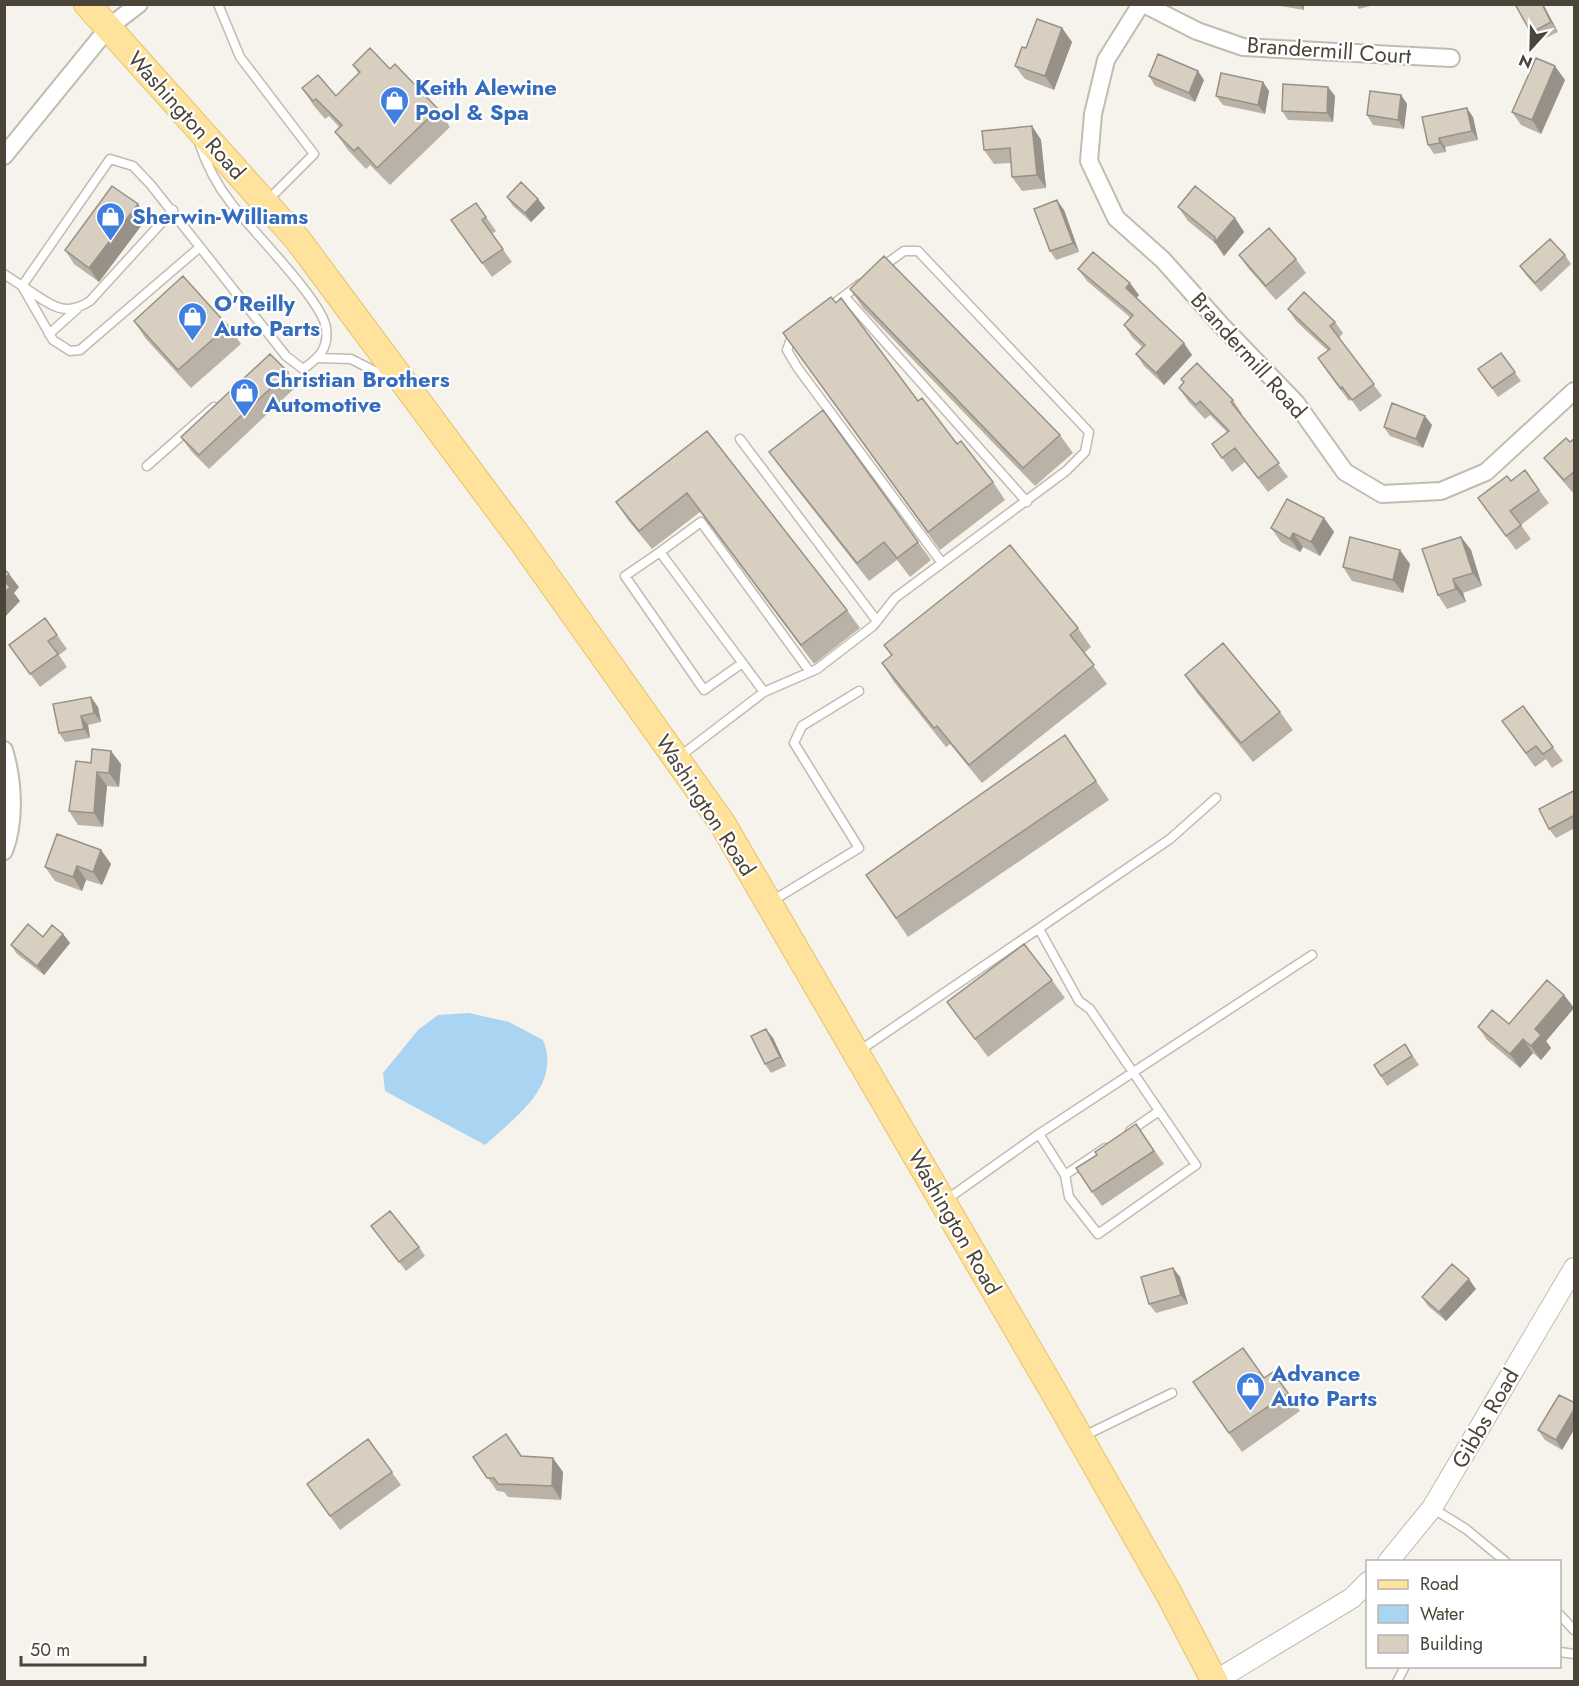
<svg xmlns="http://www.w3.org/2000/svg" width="1579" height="1686" viewBox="0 0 1579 1686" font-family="Jost,sans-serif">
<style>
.water{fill:#a9d4f2}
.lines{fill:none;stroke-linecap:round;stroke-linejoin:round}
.service-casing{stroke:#c2bbae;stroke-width:11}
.minor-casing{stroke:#c2bbae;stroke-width:20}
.tertiary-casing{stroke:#c2bbae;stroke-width:22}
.primary-casing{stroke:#e6c16a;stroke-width:28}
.service{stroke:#fff;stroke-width:8}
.minor{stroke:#fff;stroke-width:16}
.tertiary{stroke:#fff;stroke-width:20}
.primary{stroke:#ffe39c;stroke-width:26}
.wall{fill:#bab2a6}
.shaded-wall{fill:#979187}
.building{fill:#d8cfc1;stroke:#979187;stroke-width:1.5}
.labels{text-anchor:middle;stroke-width:4.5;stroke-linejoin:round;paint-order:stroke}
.street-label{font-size:22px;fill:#4b4439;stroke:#fff}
.shop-label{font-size:22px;font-weight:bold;fill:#366cbe;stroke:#fff;text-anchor:start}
</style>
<rect width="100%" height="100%" fill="#f6f3ec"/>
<path class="water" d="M469,1013l40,9 34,18c19,46 -28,77 -58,105l-100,-54 -2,-18 35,-43 20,-15z"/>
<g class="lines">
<defs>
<path id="service" d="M218,4l22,53 74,97 -47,47
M4,274l18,12 88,-127 23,7 18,19 135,171 17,13c16,-11 26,-21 23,-41 -3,-27 -76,-99 -95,-125 -15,-19 -25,-39 -32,-61
M22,286l31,54 17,11 10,-1 120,-103
M25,288c24,15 38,31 65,13l83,-91
M844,296l183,206
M827,309l33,-25
M49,334l28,-25
M793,334l-6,16 10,17 145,196
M319,358l32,1 41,21
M740,439l137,182
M147,466l67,-59
M660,552l41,-30 109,150
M741,664l-37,26 -79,-114 35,-24 104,140
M679,757l85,-65 53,-23 56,-43 22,-28 171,-127 19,-19 4,-20 -171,-181h-14l-22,16
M772,901l87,-53 -65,-105 8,-17 57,-35
M1039,929l40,72 11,8 106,156 -98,69 -29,-37 -4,-22 -26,-41
M859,1051l311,-212 46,-41
M1130,1131l29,-20
M1065,1175l40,-27
M946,1200l93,-66 273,-179
M1084,1436l88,-43
M1432,1508l34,21 40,33
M1560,1615l14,15
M1560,1652l14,2
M1397,1682l8,-16"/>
<path id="minor" d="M1141,4l-35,56 -13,54 -4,47 27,57 47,42 58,65 75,78 49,69 37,22 59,-3 45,-19 88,-81
M1144,4l53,27 46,16 208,11
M4,156l105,-129 30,-23
M4,750c9,30 12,70 0,101"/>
<path id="tertiary" d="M1388,1562l44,-54 142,-240
M1215,1681l137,-83 16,-16"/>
<path id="primary" d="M87,4l211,236 223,300 201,283 341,585 106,186 46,88"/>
</defs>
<use href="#service" class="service-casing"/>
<use href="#minor" class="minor-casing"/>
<use href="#tertiary" class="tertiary-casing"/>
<use href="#primary" class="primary-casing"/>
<use href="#service" class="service"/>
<use href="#minor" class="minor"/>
<use href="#tertiary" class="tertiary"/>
<use href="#primary" class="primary"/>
</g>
<path class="wall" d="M1269,4h35v6z
M1356,4h22l-19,5z
M1543,4l15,28 -21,10 -6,-9z
M1062,28l10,14 -18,48 -29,-11 -10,-13 11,-18z
M353,65l37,4 48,40 12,18 -60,58 -20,-20 -4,4 -18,-19 -13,-18 5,-4 -11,-12 -4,3 -11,-13 -12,-18 34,8 23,-22z
M1149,76l55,4 -9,22 -40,-16z
M1565,80l-24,54 -20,-9 -9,-13z
M1263,82l6,9 -4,23 -42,-9 -7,-9z
M1328,87l7,9 -2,26 -45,-2 -6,-9z
M1401,95l6,9 -3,25 -31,-4 -6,-10z
M1473,117l5,23 -33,7 1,5 -12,2 -6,-9z
M1032,126l9,14 5,48 -24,3 -10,-14 -1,-14 -17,1 -10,-14z
M507,197l31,2 7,9 -14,14 -18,-16z
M476,203l20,28 -4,3 20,28 -20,15 -41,-57z
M138,204l9,14 -48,64 -25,-18 -9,-14z
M1178,207l57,11 9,14 -20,24 -9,-13 -27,-22z
M1064,210l15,42 -23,8 -6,-9z
M1239,255l57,4 10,14 -30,27 -28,-32z
M1565,255l6,9 -30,28 -15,-17 -6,-9z
M1078,269l61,26 -3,3 56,57 -28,30 -20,-19 -8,-12 6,-7 -10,-10 -8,-12 7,-7 -44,-37z
M850,289l210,146 13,18 -38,33 -172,-178z
M1288,309l47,13 8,11 -4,5 43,58 -22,16 -9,-13 -2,2 -23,-31 2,-19 -32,-30z
M134,321l94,5 13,18 -50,44 -45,-49z
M796,351l122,50 75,81 12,18 -65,50z
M1501,353l20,28 -23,16 -20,-28z
M288,372l9,14 -88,83 -18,-18 -10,-14z
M1181,379l52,21 9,14 -1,1 47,62 -20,15 -23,-30 -13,10 -20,-28 15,-12 -17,-17 -5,4 -17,-18 -9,-13 4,-5z
M823,410l108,150 -21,17 -13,-17 -28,21 -87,-111 -13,-18z
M1432,425l-9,23 -33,-12 -6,-9z
M707,431l140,179 13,18 -46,36 -114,-152 -48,37 -24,-29 -12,-18z
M1575,438v55l-1,1 -20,-23 -10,-13 26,-16z
M1511,481l28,9 10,13 -28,22 10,14 -15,11 -38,-52z
M1324,518l10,14 -14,24 -17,-9 -3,5 -19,-10 -10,-14z
M1461,537l10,13 11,36 -19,7 3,9 -19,7 -9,-14z
M1410,564l-7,29 -51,-12 -9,-14z
M45,618l22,31 -8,6 8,12 -27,20 -31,-42z
M1078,628l13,19 -7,6 23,31 -125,99 -32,-39 -4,3 -52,-65 -12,-19 10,-7 -8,-11z
M1185,675l95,37 13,18 -40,32 -56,-69z
M53,704l45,3 3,15 -13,3 2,13 -25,4 -6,-9z
M1523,706l40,55 -11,7 -6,-9 -11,8 -33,-46z
M1065,735l44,65 -201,137 -42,-62z
M76,761l45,3 -2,23 -12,-1 -4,41 -25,-2 -9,-14z
M1575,790v38l-19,10 -7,-9z
M101,850l10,14 -9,21 -16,-5 -4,11 -27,-10 -10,-14z
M63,934l7,9 -26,32 -27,-21 -6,-9 32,-8z
M1052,980l13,18 -77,59 -41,-55z
M1564,995l10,13 -28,33 5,7 -10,12 -8,-7 -13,15 -33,-28 -9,-13 31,-3z
M766,1029l7,9 13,28 -15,7 -6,-9z
M1405,1044l14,21 -32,21 -13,-21z
M1136,1124l28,40 -62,42 -10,-14 5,-37z
M371,1226l48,21 6,9 -19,15z
M1173,1268l7,9 8,27 -32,9 -7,-9z
M1476,1289l-30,32 -18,-15 -6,-9z
M1273,1372l27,39 -58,41 -49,-70 71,-4z
M1575,1403v25l-13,22 -17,-10 -7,-10z
M368,1439l33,46 -61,45 -33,-46z
M521,1456l42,16 -2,28 -53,-3 -4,-5 -7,-1 -24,-34z"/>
<path class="shaded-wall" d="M1300,4h4v6z
M1542,4h1l15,28 -7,-10z
M1062,28l10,14 -18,48 -9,-14z
M1555,66l10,14 -24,54 -9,-14z
M1198,71l6,9 -9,22 -6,-9z
M1263,82l6,9 -4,23 -7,-9z
M1328,87l7,9 -2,26 -6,-9z
M1401,95l6,9 -3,25 -6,-9z
M1467,108l6,9 5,23 -6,-9z
M1032,126l9,14 5,48 -9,-13z
M1439,138l6,9 1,5 -6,-9z
M538,199l7,9 -14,14 -6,-9z
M1057,200l7,10 15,42 -6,-9z
M138,204l9,14 -48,64 -10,-14z
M1235,218l9,14 -20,24 -9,-14z
M1130,283l9,12 -5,6 -8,-13z
M1184,343l8,12 -28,30 -8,-12z
M1425,416l7,9 -9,23 -7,-9z
M1324,518l10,14 -14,24 -9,-14z
M1293,533l10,14 -3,5 -10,-13z
M1461,537l10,13 11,36 -9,-13z
M1400,550l10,14 -7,29 -10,-13z
M9,574l10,13 -5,6 6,8 -16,17v-39z
M1453,579l10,14 3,9 -10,-13z
M91,697l7,10 3,15 -7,-9z
M81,716l7,9 2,13 -6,-9z
M111,751l10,13 -2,23 -10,-14z
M97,772l10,14 -4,41 -9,-14z
M101,850l10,14 -9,21 -9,-13z
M77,866l9,14 -4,11 -9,-14z
M63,934l7,9 -26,32 -7,-9z
M1564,995l10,13 -28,33 5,7 -10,12 -10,-14 4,-17z
M766,1029l7,9 13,28 -6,-9z
M1523,1039l10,14 -13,15 -10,-14z
M1173,1268l7,9 8,27 -7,-9z
M1469,1279l7,10 -30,32 -7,-9z
M1575,1408v20l-13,22 -6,-10z
M553,1458l10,14 -2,28 -9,-14z"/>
<path class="building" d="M1515,4h27l9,18 -20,11z
M1037,19l25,9 -17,48 -30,-10 7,-19 4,1z
M370,48l20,21 5,-5 43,45 -61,59 -19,-21 -4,4 -19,-19 7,-7 -26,-26 -3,2 -11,-13 16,-13 18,21 24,-24 -7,-7z
M1158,54l40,17 -9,22 -40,-17z
M1536,58l19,8 -23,54 -20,-8z
M1221,73l42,9 -5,23 -42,-9z
M1283,84l45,3 -1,26 -45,-2z
M1370,91l31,4 -3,25 -31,-5z
M1467,108l5,23 -33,7 1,5 -12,2 -6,-28z
M1032,126l5,49 -25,2 -2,-29 -26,2 -2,-19z
M521,182l17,17 -13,14 -18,-16z
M112,186l26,18 -49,64 -24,-18z
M1195,186l40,32 -20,24v-5l-37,-30z
M1057,200l16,43 -23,8 -16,-42z
M476,203l10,14 -4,3 21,29 -21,14 -31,-43z
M1269,228l27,31 -30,27 -27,-31z
M1550,239l15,16 -30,28 -15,-17z
M1093,252l37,31 -4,5 58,55 -28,30 -20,-19 9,-9 -21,-20 9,-10 -55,-46z
M884,256l176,179 -37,33 -173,-179z
M183,276l45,50 -50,44 -44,-49z
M1304,292l31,30 -5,4 44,58 -22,16 -10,-13 -1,2 -23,-31 12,-9 -42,-40z
M831,297l5,6 5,-5 77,103 4,-3 35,46 4,-3 32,41 -65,50 -145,-199z
M1501,353l14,19 -23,16 -14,-19z
M270,354l18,18 -89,83 -18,-18z
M1197,363l36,37 -2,2 48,61 -21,15 -23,-30 -13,10 -10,-14 17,-13 -29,-30 -4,4 -17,-17 5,-6 -3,-3z
M1392,403l33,13 -9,23 -32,-12z
M823,410l95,132 -21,16 -13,-16 -27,21 -88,-111z
M707,431l140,179 -46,35 -114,-152 -48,38 -23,-29z
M1566,438l4,4 5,-4v33l-11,9 -20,-22z
M1525,470l14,20 -29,21 11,14 -15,11 -28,-38 29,-22 4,5z
M1287,499l37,19 -13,24 -18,-9 -3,6 -19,-11z
M1350,537l50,13 -7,30 -50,-13z
M1461,537l12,36 -20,6 3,10 -18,6 -16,-46z
M1010,545l68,83 -8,7 24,30 -125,100 -32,-39 -3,2 -52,-65 10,-8 -8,-10z
M4,569l5,5 -5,5z
M4,581l6,6 -6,6z
M45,618l12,17 -9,6 10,13 -28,20 -21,-29z
M1223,643l57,69 -39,31 -56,-68z
M91,697l3,16 -13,3 3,13 -25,4 -6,-29z
M1523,706l30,41 -10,7 -7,-8 -10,7 -24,-32z
M1065,735l31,46 -200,137 -30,-43z
M92,749l19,2 -2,22 -12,-1 -3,41 -25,-2 7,-50 15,2z
M1575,790v25l-26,14 -10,-20z
M57,834l44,16 -8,22 -16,-6 -4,11 -28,-10z
M28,924l15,13 9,-12 11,9 -26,32 -26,-21z
M1024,944l28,36 -77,59 -28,-37z
M1547,980l17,15 -29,34 6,6 -10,11 -8,-7 -13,15 -32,-27 14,-17 17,14z
M766,1029l14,28 -15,7 -14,-28z
M1405,1044l7,12 -31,20 -7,-11z
M1136,1124l18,27 -62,41 -16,-24 21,-13 -2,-3z
M390,1211l29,36 -20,15 -28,-36z
M1452,1264l17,15 -30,33 -17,-15z
M1173,1268l8,27 -32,9 -8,-27z
M1243,1348l21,30 9,-6 15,21 -59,40 -36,-51z
M1559,1395l16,8v5l-19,32 -18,-10z
M506,1434l15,22 32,2 -1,28 -54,-2 -4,-6h-7l-14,-21z
M368,1439l24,33 -62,44 -23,-32z"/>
<defs>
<symbol id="shop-pin" viewBox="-11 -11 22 30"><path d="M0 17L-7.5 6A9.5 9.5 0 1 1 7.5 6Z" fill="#3f7fe0" stroke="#fff"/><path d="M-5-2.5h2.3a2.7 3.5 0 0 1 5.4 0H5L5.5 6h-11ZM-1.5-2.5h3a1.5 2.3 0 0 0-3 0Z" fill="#fff"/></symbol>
</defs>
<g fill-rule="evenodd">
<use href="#shop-pin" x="378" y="84" width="33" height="45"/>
<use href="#shop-pin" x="94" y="200" width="33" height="45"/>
<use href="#shop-pin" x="176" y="300" width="33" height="45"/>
<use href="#shop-pin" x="228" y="376" width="33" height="45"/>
<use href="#shop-pin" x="1234" y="1370" width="33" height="45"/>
</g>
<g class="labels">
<g class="street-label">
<text transform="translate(1329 50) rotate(4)" y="8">Brandermill Court</text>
<text transform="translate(187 115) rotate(48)" y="8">Washington Road</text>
<text transform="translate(1249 355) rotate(48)" y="8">Brandermill Road</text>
<text transform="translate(706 805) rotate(57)" y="8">Washington Road</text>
<text transform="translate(955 1222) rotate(60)" y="8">Washington Road</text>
<text transform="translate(1485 1418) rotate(-60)" y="8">Gibbs Road</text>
</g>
<g class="shop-label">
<text x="415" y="95">Keith Alewine<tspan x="415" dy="25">Pool &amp; Spa</tspan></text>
<text x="132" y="224">Sherwin-Williams</text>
<text x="214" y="311">O'Reilly<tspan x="214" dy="25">Auto Parts</tspan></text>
<text x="265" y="387">Christian Brothers<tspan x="265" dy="25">Automotive</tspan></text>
<text x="1271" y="1381">Advance<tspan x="1271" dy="25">Auto Parts</tspan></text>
</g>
</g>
<rect width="1579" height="1686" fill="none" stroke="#4b4439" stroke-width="12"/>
<rect x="1366" y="1560" width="195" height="108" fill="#ffffff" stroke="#b7b4b0" stroke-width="1.5"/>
<rect x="1378" y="1580" width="30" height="9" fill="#ffe39c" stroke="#b7b4b0" stroke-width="1.5"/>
<text x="1420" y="1590" font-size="18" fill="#4b4439">Road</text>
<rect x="1378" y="1605" width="30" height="18" fill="#a9d4f2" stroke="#b7b4b0" stroke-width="1.5"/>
<text x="1420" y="1620" font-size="18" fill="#4b4439">Water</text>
<rect x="1378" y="1635" width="30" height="18" fill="#d8cfc1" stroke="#b7b4b0" stroke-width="1.5"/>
<text x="1420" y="1650" font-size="18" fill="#4b4439">Building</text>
<g transform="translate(1531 48) rotate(202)" stroke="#ffffff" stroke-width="4.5" paint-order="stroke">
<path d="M0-4.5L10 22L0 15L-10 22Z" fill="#4b4439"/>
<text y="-9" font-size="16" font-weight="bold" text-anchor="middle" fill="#4b4439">N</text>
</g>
<path d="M21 1656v9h124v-9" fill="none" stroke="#4b4439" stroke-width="3"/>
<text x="30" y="1656" font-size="18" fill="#4b4439" stroke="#ffffff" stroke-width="4.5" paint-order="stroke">50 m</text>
</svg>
